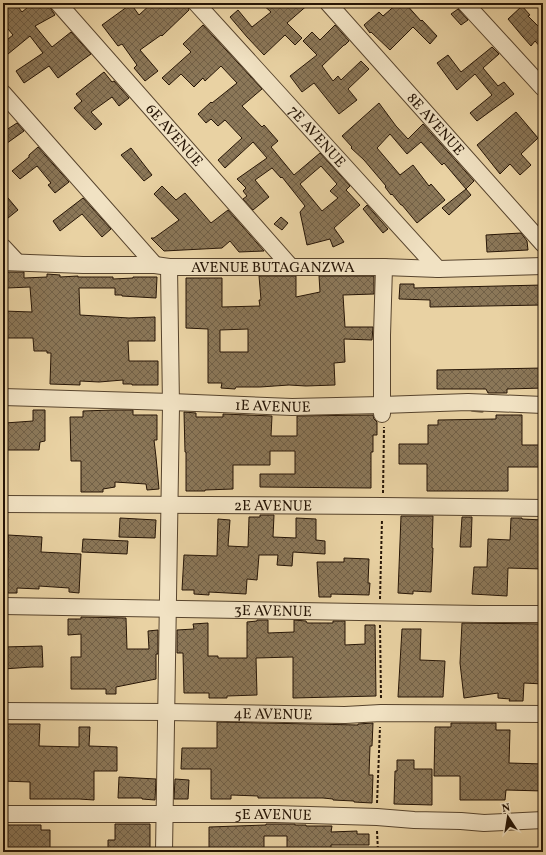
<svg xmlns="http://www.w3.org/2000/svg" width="546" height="855" viewBox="0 0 546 855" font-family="Vollkorn,serif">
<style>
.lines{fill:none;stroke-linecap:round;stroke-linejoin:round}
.stream{stroke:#736044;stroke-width:3.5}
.building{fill:url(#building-cross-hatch);stroke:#261506;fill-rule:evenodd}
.minor-casing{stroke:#57442d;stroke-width:18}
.path{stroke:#261506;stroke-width:2;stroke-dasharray:3 2;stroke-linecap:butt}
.minor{stroke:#f1e2c3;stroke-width:16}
.labels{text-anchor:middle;stroke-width:3.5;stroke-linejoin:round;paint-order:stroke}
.street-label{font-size:15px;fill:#261506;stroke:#f1e2c3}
</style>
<defs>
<pattern id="building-cross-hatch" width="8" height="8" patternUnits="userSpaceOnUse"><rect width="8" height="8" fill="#8b7758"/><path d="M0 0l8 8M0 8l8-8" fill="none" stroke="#716047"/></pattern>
</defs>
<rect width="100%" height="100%" fill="#e9d2a3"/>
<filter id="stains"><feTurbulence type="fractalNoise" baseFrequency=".005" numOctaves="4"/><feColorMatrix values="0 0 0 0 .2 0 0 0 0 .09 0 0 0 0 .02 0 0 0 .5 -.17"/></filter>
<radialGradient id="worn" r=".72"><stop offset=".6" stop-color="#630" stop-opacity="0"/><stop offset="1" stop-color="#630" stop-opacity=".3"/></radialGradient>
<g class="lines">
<path class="stream" d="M472,410l10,1"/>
</g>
<path class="building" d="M3,3h12l7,9 11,-9h16l2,6 4,6 -20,11 17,21 19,-15 20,22 -33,24 -9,-12 -25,17 -8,-12 27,-18 -13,-17 -22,18 -5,-6v-5l10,-8 -10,-12z
M152,3h35v2l2,5 -27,26 -1,-1 -21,15 18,21 -13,10 -11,-13 3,-3 -15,-21 -4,2 -16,-21 29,-21 8,11z
M261,3h49l-23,20 15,15 -7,7 -10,-10 -21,20 -17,-18 -17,-20 8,-7 14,17 19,-15z
M398,3h7l16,18 1,-1 15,16 -7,8 -17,-17 -23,23 -19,-18 -1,1 -6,-8 15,-13 4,4z
M522,6l8,9 -2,1 15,15v19l-8,-9 -4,5 -8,-9 -15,-18z
M458,9l10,11 -7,5 -10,-11z
M203,25l59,64 -20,17 20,21 2,-2 14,16 -7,6 23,28 26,-22 30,33 -4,4 14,15 -26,23 10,14 -11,5 -3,-8 -23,6 -7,-33 5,-6 -23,-29 -1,1 -9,-10 -17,12 14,17 -16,13 -10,-11 4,-3 -4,-5 3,-3 -9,-9 30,-21 -14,-16 -28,26 -7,-8 24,-22 -17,-18 -7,6 -7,-7 -5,4 -8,-9 13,-12 1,1 25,-20 -16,-17 -16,15 -2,-3 -9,9 -13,-13 -12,11 -7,-7 29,-26 -8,-8zM321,166l16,18 -7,7 8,7 -16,13 -22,-27z
M335,25l14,16 -4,4h-1l-22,21 11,15 5,-5 3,4 20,-19 8,8 -21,20 9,11 -18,14 -25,-31 -12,9 -12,-16 27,-21 -14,-14 9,-9 8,8z
M492,47l7,7 -16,14 15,18 6,-4 10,12 -37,27 -7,-8 22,-18 -17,-21 -18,16 -20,-27 11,-8 13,17z
M104,72l8,10 2,-1 15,17 -10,8 -7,-9 -21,15 11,12 -7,6 -21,-22 8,-7 -6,-7z
M379,103l17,23 12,13 15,-15 51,57 -8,8 -22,-26 -2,2 -21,-23 -14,12 -17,-20 -13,14 23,27 13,-10 16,21 2,-2 14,16 -28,23 -15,-18h-1l-9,-11 -1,1 -6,-8 1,-1 -22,-26 -13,-12 1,-1 -10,-11z
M516,112l22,26 -17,16 10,11 -11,10 -10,-11 -10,10 -23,-29z
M17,123l7,8 -21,15v-14z
M38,147l31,35 -14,11 -7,-8 3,-2 -14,-17 -17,13 -8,-8 17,-14v-2z
M131,148l21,27 -8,6 -23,-26z
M162,186l14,14 9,-7 26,30 17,-13 36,41 -25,1 -9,-11 -8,7 -58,3 -13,-13h3l25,-18 -25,-26z
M466,189l5,6 -22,20 -7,-7z
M3,192l15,18 -15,12z
M83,198l28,31 -9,8 -20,-23 -22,17 -7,-10z
M367,205l21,24 -5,4 -20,-24z
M281,217l7,6 -6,7 -8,-6z
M521,233l6,8 1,9 -41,2 -1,-17z
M6,272h18v6l23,-1v-3l13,1v2l18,-1v1h35v2l20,-1v-1h24l-1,21 -34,-2v-1h-7v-7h-36l1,27 49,3 26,-1v24h-27l1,20h29v24h-26v-1h-9v-4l-24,2 -19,-1v4l-30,-1 1,-31h-4v-2h-13l-1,-13h-30v-27l29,1 -2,-25 -23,1z
M259,276h37v21l24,-5 -1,-16h55v18l-31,1 2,32h28l-1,13 -28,-1 1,23 -11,1 1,22 -29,1 -17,-1 -29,2h-24l-1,2 -14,-1 1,-5h-14v-54l-22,-1v-50h36v29l38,-1 -1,-6h2zM248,329v23h-28v-22z
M400,284h14v4l129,-3v20l-113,2v-7l-31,-1z
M543,368v20l-36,1v4h-19l-2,-4h-49v-19z
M33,410h12v31l-5,1 -1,8h-32l-2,-27 28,-2z
M112,410h21v5h24v25h-3l2,17 3,32 -12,1 -1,-6 -31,-2v5l-12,2v3h-22v-31h-10l-1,-44h13v-6z
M184,412l12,1v4h27v-3l49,2 -1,20h26v-20l76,-1 1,4 3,3v13h-4v17h-2v36l-111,-1v-13h35v-23h-25v14h-37v24l-28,1v1h-19v-39h-1z
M496,415h26v30h21v22h-35v24h-81v-27h-28v-20h29v-19h10v-5l58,-1z
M260,515h14l-1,22 23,1v-20l20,1v21l9,1v13l-32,-2 -1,14 -15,-1 1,-10h-19l-2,25 -10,-1 -1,15 -37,-2v3l-15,-1v-4h-12l2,-35 33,1 1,-37 12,1 -2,26 20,1 1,-30h11z
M401,516h32l-1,32h1l-2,44 -18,-1v3l-15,-1z
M462,517h10l-1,30h-11z
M120,518l36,2 -1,18 -36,-1z
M511,518h11v1l21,1v49l-35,-1 -1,28 -35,-2 2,-27h13l1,-28 22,1z
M8,535l34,2 -1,15 40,2 -2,39 -10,-1v-4l-30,-2v3l-22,-1v5h-10l1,-24 -5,-1v-10h5z
M83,539l45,2 -1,13 -45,-2z
M344,558l25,1 -1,24h2l-1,12 -38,-1v3h-12l-2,-35h27z
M81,617l45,1 1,31h22l-1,-18 10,-1v24h-2v25l-40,8v7h-10v-5h-35v-32h10v-23l-13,1v-16h13z
M257,620h11v13l26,-1v-12l12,1 1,2h26v-2h12v24l20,-1v-19h10l1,71 -83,2v-41l-37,1 1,37 -30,1v2h-18v-5h-25l-1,-40h-6v-23l17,-1 -1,-5 15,-1v33h10v2h29v-36l10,-1z
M462,623l81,1v60l-19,-1 -1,18h-14l1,-2 -12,-1v-5l-34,5 -4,-35z
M402,629h19l-1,31 25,1 -2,36h-45z
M42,646l1,21h-11l-29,2v-22z
M217,722l141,3v-1l15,-1 -1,23h-2l-1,29h4l-1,28 -18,-1v-1l-21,-1v-1l-10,-1h-65v-2l-27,-1v4h-20v-30h-30l1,-21h35z
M451,723h45v7h14l-1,33 34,1v27l-37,-1 -1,10h-45v-24h-26l1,-49h16z
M3,724h37l-1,22 40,1v-20h11l-1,19 28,1v24h-23v29l-15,-1h-49v-17l-27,-1z
M397,760h17v9h18v36l-38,-1 1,-33h2z
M119,777l37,2 -1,21 -13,-1v-1h-24z
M175,779l14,1 -1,19h-14z
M115,824h35v28h-42v-12h7z
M266,824h29v1h11v1h26l-1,6 26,-1v3h12v11h-38v6l-44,1v-16h-23v14h-10v2l-45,-1v-24l57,-2z
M4,825h37v5h9v22h-46z"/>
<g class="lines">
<defs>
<g id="minor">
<path id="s1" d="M58,3l233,264"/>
<path id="s2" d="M196,3l242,266"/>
<path id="s3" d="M328,3l215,241"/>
<path d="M465,3l78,85"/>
<path d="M3,93l152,172"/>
<path d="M3,247l14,15"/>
<path id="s4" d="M3,262l80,3h72l14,2h215l54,2 105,-3"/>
<path id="s5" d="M3,397l168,5 121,5 90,-2 86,-3 75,3"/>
<path d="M382,414v-79l2,-68"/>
<path id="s6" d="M3,504l380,2 160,2"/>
<path id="s7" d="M3,606l476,8h64"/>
<path id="s8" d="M3,711l163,1 179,3 36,-2 162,1"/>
<path id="s9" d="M3,814h272l102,3 37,3 47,1 23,2 59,-3"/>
<path d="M164,852l7,-446 -2,-139"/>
</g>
</defs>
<use href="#minor" class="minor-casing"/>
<path class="path" d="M383,493l1,-66
M380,599l2,-80
M380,625l1,74
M377,803l3,-76
M377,831l1,21"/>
<use href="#minor" class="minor"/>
</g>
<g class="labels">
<g class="street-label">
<text dy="5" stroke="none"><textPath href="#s3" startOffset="162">8E AVENUE</textPath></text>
<text dy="5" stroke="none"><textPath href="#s1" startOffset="176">6E AVENUE</textPath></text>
<text dy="5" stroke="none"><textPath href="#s2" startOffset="180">7E AVENUE</textPath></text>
<text dy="5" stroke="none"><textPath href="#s4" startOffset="270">AVENUE BUTAGANZWA</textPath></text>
<text dy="5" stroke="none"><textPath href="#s5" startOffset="270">1E AVENUE</textPath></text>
<text dy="5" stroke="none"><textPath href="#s6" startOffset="270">2E AVENUE</textPath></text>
<text dy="5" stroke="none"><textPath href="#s7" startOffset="270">3E AVENUE</textPath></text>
<text dy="5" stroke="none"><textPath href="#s8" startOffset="270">4E AVENUE</textPath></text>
<text dy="5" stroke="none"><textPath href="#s9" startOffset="270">5E AVENUE</textPath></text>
</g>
</g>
<rect width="546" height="855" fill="none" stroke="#e9d2a3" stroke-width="16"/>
<rect x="4" y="4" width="538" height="847" fill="none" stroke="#261506" stroke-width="2"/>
<rect x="8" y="8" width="530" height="839" fill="none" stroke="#261506"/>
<g transform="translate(508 817) rotate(348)" stroke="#f1e2c3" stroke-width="3" paint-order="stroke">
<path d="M0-3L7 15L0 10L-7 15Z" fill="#261506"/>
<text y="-6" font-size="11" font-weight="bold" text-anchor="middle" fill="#261506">N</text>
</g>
<rect width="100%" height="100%" filter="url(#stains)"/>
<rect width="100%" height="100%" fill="url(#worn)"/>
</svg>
